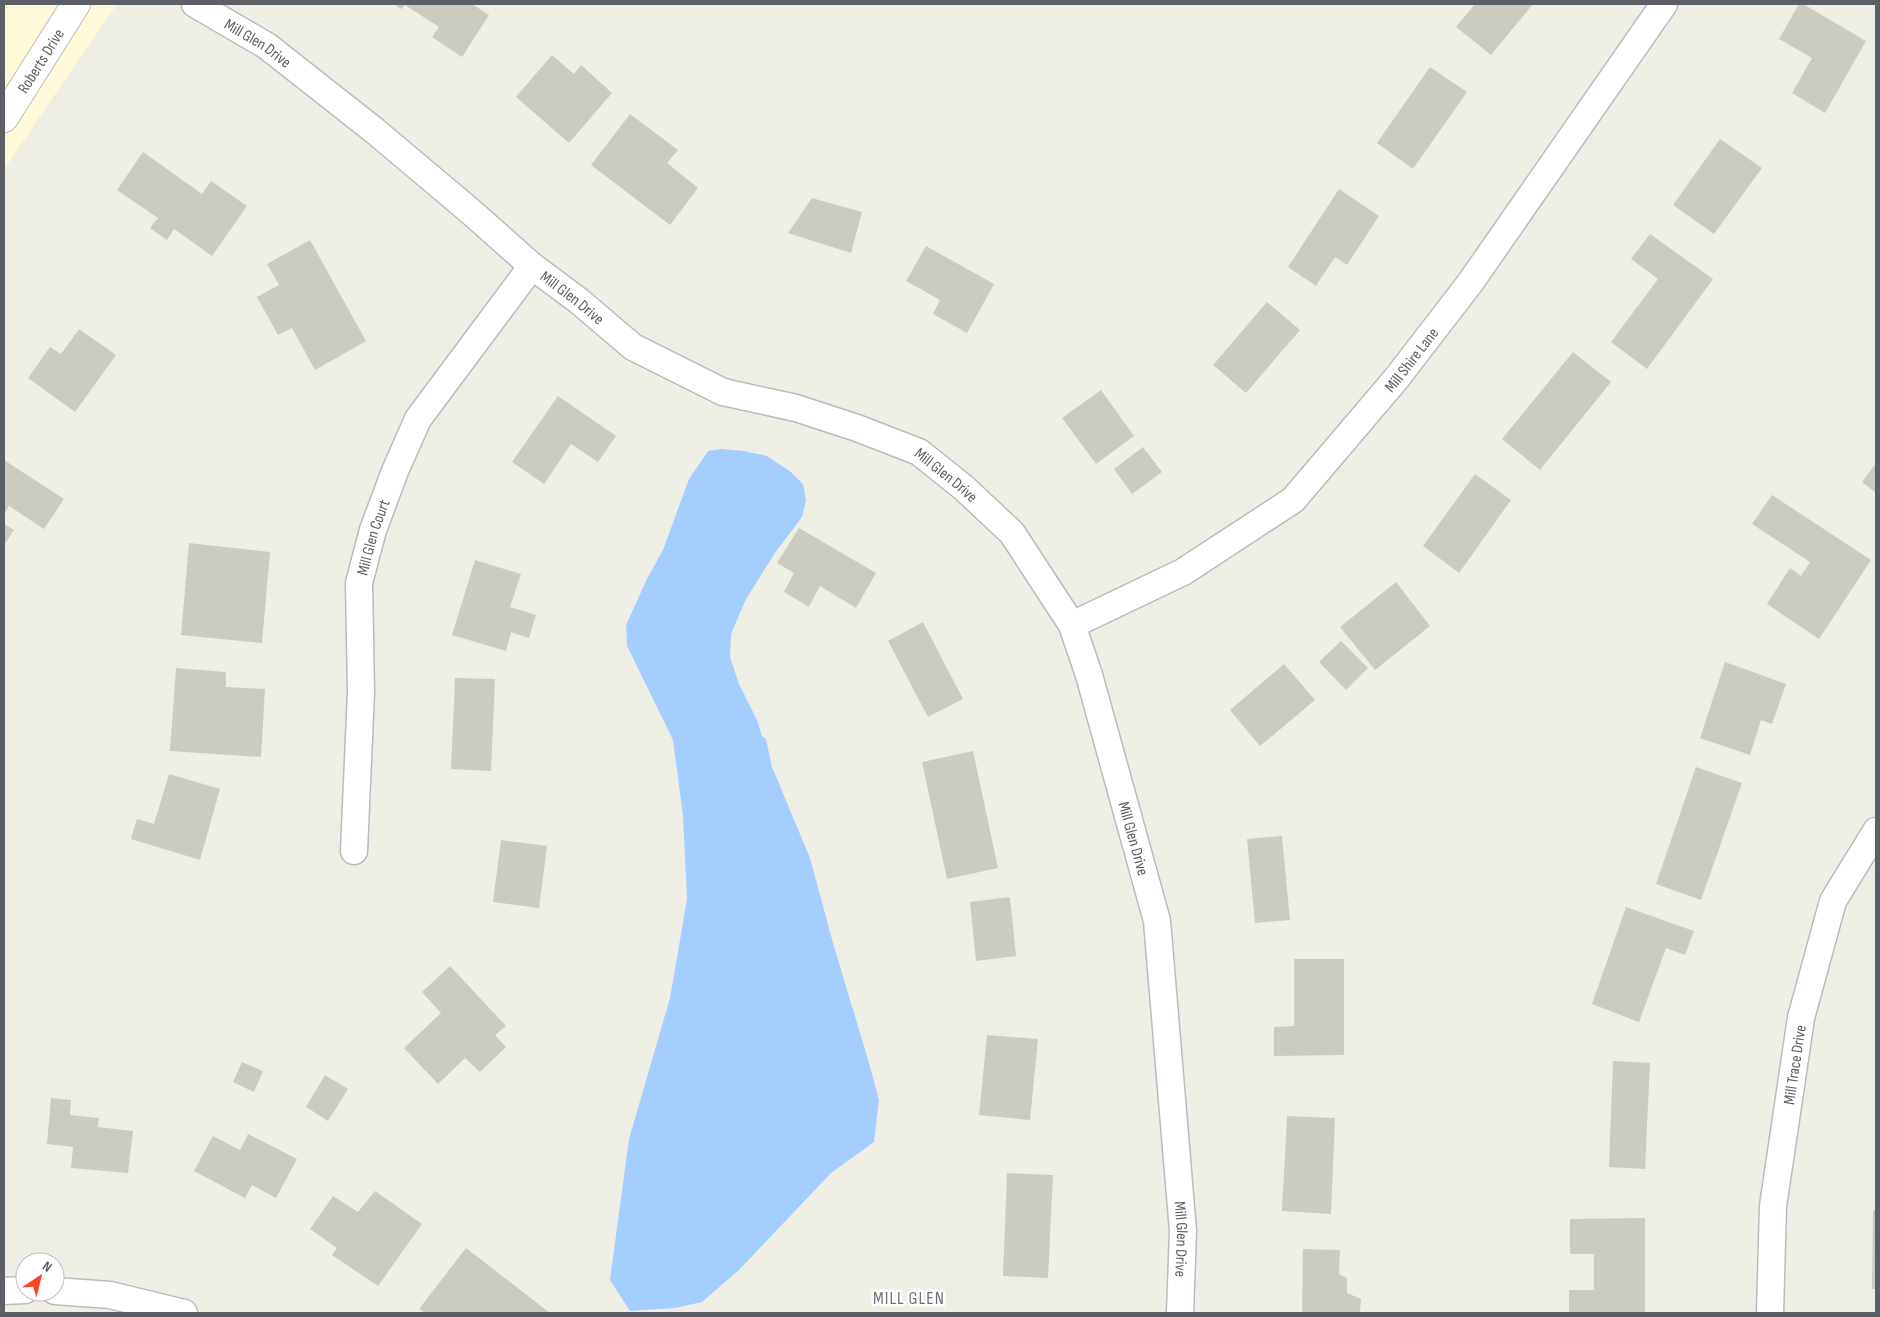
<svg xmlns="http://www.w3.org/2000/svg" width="1880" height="1317" viewBox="0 0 1880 1317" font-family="'Sofia Sans Condensed',sans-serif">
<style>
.commercial{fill:#fffad9}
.water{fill:#a4ceff}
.building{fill:#cccbc2}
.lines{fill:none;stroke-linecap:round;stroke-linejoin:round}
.minor-casing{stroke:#b9bbc1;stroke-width:29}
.tertiary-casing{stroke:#b9bbc1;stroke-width:30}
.minor{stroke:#fff;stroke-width:26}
.tertiary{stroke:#fff;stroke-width:28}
.labels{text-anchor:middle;stroke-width:5;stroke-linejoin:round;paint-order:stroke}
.street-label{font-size:16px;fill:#5c5f65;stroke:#fff}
.neighbourhood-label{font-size:18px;letter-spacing:1px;fill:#6c7177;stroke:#fff}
</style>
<rect width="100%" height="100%" fill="#efeee4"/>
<path class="commercial" d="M4,4h113l-113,165z"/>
<path class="water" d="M721,449l23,2 23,5 24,16 12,12 3,16 -4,17 -27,36 -29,46 -15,35 -1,23 9,27 18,36 5,16 4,3 6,28 38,91 23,85 36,120 10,37 -5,42 -43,31 -92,97 -37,32 -27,6 -45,3 -20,-31 19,-141 41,-141 17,-99 -4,-83 -10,-76 -46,-94 -1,-21 21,-46 16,-29 26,-71 19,-28z"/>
<path class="building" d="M393,4h79l17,11 -27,42 -30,-20 7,-10 -34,-22 -4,4z
M1475,4h58l-42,51 -35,-28z
M1799,4h4l63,37 -41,72 -33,-20 20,-35 -33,-19z
M552,55l22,19 7,-9 31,28 -43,50 -53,-46z
M1430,67l37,25 -54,77 -36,-26z
M630,114l48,36 -11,13 31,25 -28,37 -79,-60z
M1720,139l42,29 -48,66 -41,-29z
M143,152l59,42 9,-13 36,25 -35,50 -38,-27 -7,11 -17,-12 8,-10 -41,-28z
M1339,189l40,27 -32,49 -12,-8 -19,29 -28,-19z
M812,198l50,14 -11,41 -63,-20z
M1650,234l63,45 -66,90 -36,-27 47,-63 -27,-20z
M310,240l56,101 -51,29 -23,-42 -14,7 -21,-38 22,-12 -12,-21z
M926,246l68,38 -27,49 -34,-19 7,-14 -34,-19z
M1267,302l33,28 -54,63 -33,-28z
M79,329l37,26 -41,57 -47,-34 22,-31 11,7z
M1573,352l38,30 -71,88 -38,-31z
M1101,390l33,46 -38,28 -34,-46z
M558,396l58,40 -18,26 -27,-18 -27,40 -32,-22z
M1143,447l19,25 -30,22 -18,-25z
M4,460l60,39 -20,30 -35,-23 -5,9z
M1876,463v30l-14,-11z
M1475,474l36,26 -52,73 -36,-27z
M1772,495l99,65 -52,79 -52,-35 23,-36 11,8 9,-14 -58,-38z
M4,524l10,6 -10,15z
M799,528l77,45 -20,35 -36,-22 -11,21 -25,-15 10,-19 -17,-10z
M189,543l81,9 -8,91 -81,-8z
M475,560l46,14 -11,33 26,8 -7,23 -18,-6 -5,19 -54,-16z
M1396,582l34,44 -55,44 -35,-43z
M923,622l40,77 -35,18 -40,-76z
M1341,641l27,27 -22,22 -27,-28z
M1725,662l61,22 -14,40 -11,-4 -11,35 -50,-17z
M1284,664l31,36 -55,46 -30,-36z
M176,668l50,4v15l39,2 -4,68 -91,-6z
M455,678l40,1 -4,92 -40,-2z
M973,751l25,117 -51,11 -25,-117z
M1696,767l46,16 -41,117 -45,-16z
M169,774l51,15 -20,71 -69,-21 6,-20 17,5z
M1282,836l8,84 -35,3 -8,-84z
M501,840l46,6 -8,62 -46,-6z
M1010,897l6,59 -40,5 -6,-59z
M1626,907l68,24 -9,24 -19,-7 -27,74 -47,-18z
M1294,959h50v96l-70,1v-29l20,-1z
M450,966l56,60 -11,9 11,12 -26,25 -15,-14 -27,26 -34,-36 37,-35 -19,-21z
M987,1035l51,4 -8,81 -51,-5z
M1613,1061l37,2 -5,106 -36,-2z
M242,1062l21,9 -9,21 -21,-10z
M325,1075l23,14 -20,32 -22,-14z
M51,1098l20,2 -1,15 29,3 -1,9 35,4 -5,42 -57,-5 2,-21 -26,-3z
M1287,1116l48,2 -4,96 -49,-3z
M248,1134l49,25 -21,39 -24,-13 -7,13 -51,-27 19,-35 27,14z
M1007,1173l46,2 -5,103 -45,-2z
M375,1191l47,33 -44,62 -46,-31 5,-7 -27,-19 23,-33 25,16z
M1873,1210h3v79h-4z
M1645,1218v95h-76v-23h25v-36h-24v-35z
M466,1248l84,65h-125l-6,-4z
M1303,1249l37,1 -1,24 8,4v15l14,6 -1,14h-58z"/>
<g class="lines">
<defs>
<g id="minor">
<path id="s1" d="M195,4l72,42 108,85 95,80 62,55 47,35 54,46 90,45 73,16 61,20 62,24 45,36 48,45 60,92 17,50 68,246 26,310 -3,82"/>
<path id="s2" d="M1072,625l111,-53 110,-72 103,-121 74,-96 194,-279"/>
<path id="s3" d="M354,851l7,-159 -2,-109 14,-53 22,-59 23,-52 114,-153"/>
<path d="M4,1291l21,-1"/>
<path d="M55,1291l55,4 74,18"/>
<path id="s4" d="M1770,1313l3,-107 28,-188 32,-117 43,-70"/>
</g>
<g id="tertiary">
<path id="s5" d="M4,118l72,-114"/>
</g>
</defs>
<use href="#minor" class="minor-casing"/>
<use href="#tertiary" class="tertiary-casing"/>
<use href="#minor" class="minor"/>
<use href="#tertiary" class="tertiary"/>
</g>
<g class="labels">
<g class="street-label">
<text dy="6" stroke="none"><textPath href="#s1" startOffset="74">Mill Glen Drive</textPath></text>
<text dy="6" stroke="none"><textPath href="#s5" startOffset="68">Roberts Drive</textPath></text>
<text dy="6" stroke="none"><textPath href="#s1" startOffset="479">Mill Glen Drive</textPath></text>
<text dy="6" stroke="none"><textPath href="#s2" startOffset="438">Mill Shire Lane</textPath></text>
<text dy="6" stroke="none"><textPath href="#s1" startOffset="899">Mill Glen Drive</textPath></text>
<text dy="6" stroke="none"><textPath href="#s3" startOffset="316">Mill Glen Court</textPath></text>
<text dy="6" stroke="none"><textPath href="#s1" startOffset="1319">Mill Glen Drive</textPath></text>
<text dy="6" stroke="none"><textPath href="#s4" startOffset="250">Mill Trace Drive</textPath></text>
<text dy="6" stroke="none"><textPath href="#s1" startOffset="1724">Mill Glen Drive</textPath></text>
</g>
<g class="neighbourhood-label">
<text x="909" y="1304">MILL GLEN</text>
</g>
</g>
<rect width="1880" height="1317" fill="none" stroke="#5c5f65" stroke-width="10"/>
<g transform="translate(40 1277) rotate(35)"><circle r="24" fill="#ffffff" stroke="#bebfc1"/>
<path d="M0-4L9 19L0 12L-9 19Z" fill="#f64923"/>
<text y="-8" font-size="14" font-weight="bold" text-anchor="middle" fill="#5c5f65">N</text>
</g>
</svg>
